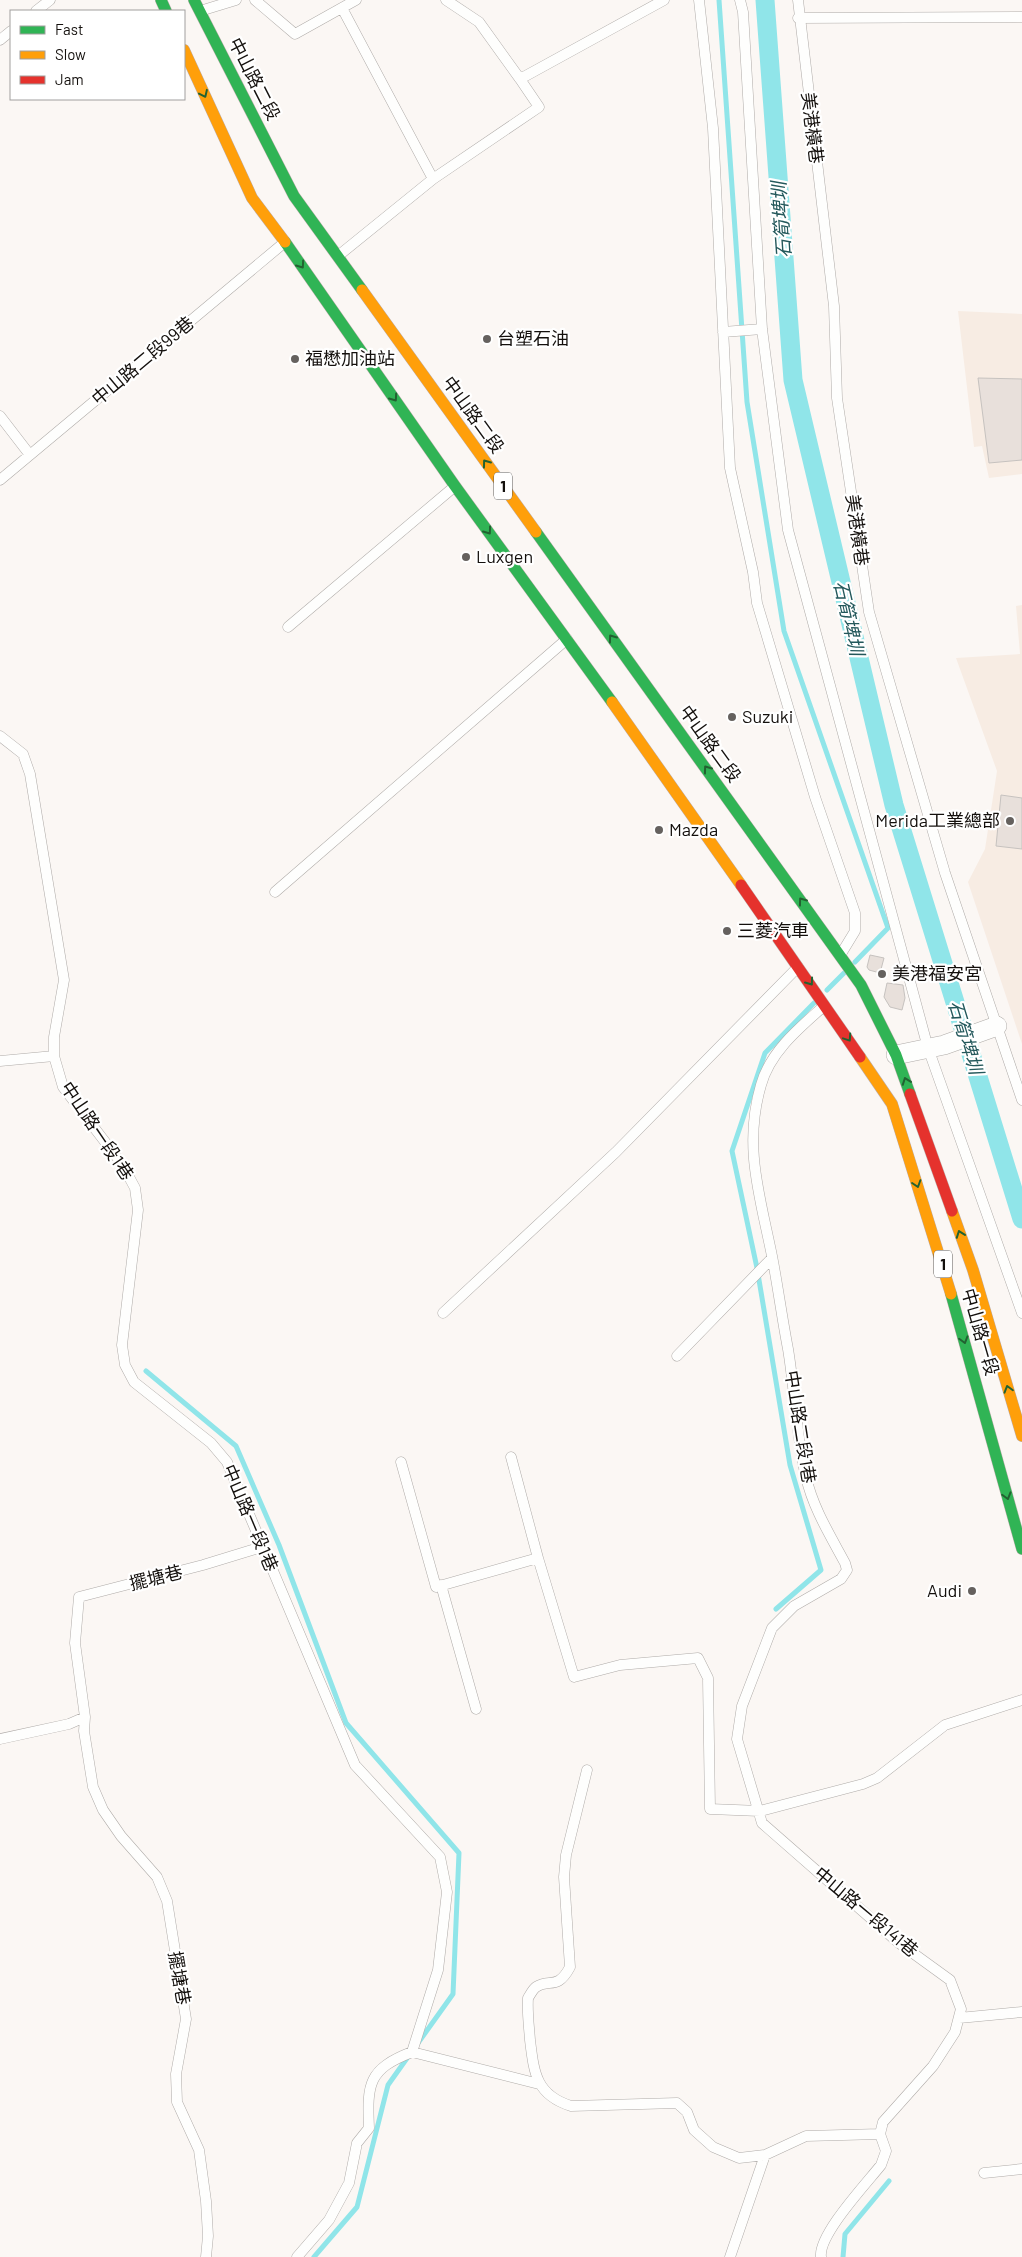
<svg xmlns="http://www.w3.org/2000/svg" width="1022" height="2257" viewBox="0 0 1022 2257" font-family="Barlow,'Noto Sans TC',sans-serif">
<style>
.built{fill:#f7ece3}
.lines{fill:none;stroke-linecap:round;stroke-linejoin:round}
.stream{stroke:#90e5e9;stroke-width:5}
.canal{stroke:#90e5e9;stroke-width:19}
.building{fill:#e8e0db;stroke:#c6c2bf}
.lane-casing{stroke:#afaba8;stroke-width:11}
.street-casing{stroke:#afaba8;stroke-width:20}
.fast-casing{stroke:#bdaeac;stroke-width:12}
.slow-casing{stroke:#bdaeac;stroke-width:12}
.jam-casing{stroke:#bdaeac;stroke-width:12}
.lane{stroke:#fefefd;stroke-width:10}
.street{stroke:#fefefd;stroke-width:19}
.fast{stroke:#30b455;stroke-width:11}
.slow{stroke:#ff9f0a;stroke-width:11}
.jam{stroke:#e5322d;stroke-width:11}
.oneway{stroke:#226231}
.poi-dot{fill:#65615e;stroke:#fff;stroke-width:2}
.labels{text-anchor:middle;stroke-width:4.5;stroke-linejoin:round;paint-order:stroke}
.shield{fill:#fff;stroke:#5a5856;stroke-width:1}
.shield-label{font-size:16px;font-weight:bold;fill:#14100d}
.street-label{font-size:18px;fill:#14100d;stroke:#fff}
.poi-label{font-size:18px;fill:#14100d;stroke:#fff;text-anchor:start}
.water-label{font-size:19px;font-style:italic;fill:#23585b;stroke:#fff}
</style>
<rect width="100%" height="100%" fill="#fbf7f4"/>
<path class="built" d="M958,311l64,3v160l-33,4 -7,-32 -8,1z
M1022,605v439l-54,-162 17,-33 12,-78 -41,-113 64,-4 -4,-48z"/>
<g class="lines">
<path class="stream" d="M719,0l28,402 37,229 104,297 -33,34
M827,990l17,-17
M146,1371l90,75 43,99 67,178 113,130 -6,141 -35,49
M776,1609l45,-39 -31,-105 -33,-197 -25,-117 33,-98 49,-50
M314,2257l43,-50 31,-122 22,-31
M843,2257l2,-23 44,-53"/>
<path class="canal" d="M765,0l28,380 101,425 128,414"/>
</g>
<path class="building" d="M978,378l44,1v81l-33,3z
M1001,795l21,3v51l-26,-3z
M870,955l14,3 -4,15 -11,-3 -2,-3z
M887,983l16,2 2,13 -3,12 -12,-3 -6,-10z"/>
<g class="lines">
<defs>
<path id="lane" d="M255,0l40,34 61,-34
M446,0l33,22 41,57
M699,0l14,128 17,340 23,104 4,31 58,194 40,116v18l-14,23
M740,0l3,12 19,317 26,201 140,518 94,265
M798,0l36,306 3,92 32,214 76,261 77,227
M342,8l91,171
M36,11l14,-11
M200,11l36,-11
M798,18l224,-1
M0,40l11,-9
M338,256l95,-77 106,-72 -19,-28 144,-79
M723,332l39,-3
M0,416l30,39
M0,480l285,-238
M288,627l166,-140
M0,736l23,18 7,20 34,206 -10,57v19l9,31 59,77 13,24 3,22 -16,135 3,20 9,17 77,61 16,19 128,303 85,92 7,35 -9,78 -26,82c-44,17 -45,32 -43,76l-12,15 -8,40 -20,37 -32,37
M275,892l292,-253
M0,1061l54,-5
M443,1313l173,-161 182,-185
M677,1356l95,-98
M511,1457l27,101
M401,1462l35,125 102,-29 36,119 46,-12 78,-7 10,20 2,131 50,2 103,-27 14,-6 68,-53 77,-25
M441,1585l35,124
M0,1739l69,-15 16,-7
M587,1770l-21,85 -2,22 6,90c-13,24 -20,11 -34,20 -3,2 -6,8 -8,11 -1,14 1,28 2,42 4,33 6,55 41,66l106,-3 10,9 7,18 19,17 26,11 26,-3 41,-19 74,-2
M959,2018l63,-6
M412,2052l127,32
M984,2173l38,-4
M206,2257l2,-21 -2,-35 -7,-51 -22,-48 -1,-28 10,-55 -19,-118 -10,-24 -36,-41 -18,-26 -10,-23 -9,-56 1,-14 -10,-74 4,-46 124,-32 59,-18
M730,2257l35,-102
M821,2257c-3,-22 45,-73 60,-92l5,-14 -6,-17 3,-12 50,-56 22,-34 6,-23 -11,-29 -51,-37 -137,-120 -25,-84 5,-33 30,-78 22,-22 47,-27 6,-9 -2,-7c-15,-28 -32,-55 -39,-86 -10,-42 -11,-86 -18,-128 -6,-31 -10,-62 -16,-93 -12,-60 -29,-110 -11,-171 9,-33 38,-57 63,-79"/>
<path id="street" d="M896,1055l48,-10 53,-19"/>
<path id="fast" d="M161,0l5,11
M194,0l100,196 68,94
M285,242l170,244 157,216
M536,532l325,453 35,70 14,39
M951,1294l71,255"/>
<path id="slow" d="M184,50l68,148 33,44
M362,290l174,242
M612,702l129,183
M860,1057l32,47 59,190
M952,1211l21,59 49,166"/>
<path id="jam" d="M741,885l119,172
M910,1094l42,117"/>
</defs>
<use href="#lane" class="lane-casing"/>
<use href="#street" class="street-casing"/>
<use href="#fast" class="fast-casing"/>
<use href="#slow" class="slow-casing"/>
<use href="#jam" class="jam-casing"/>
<use href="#lane" class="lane"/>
<use href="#street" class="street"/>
<use href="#fast" class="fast"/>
<use href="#slow" class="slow"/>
<use href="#jam" class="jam"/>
</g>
<defs><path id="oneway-chevron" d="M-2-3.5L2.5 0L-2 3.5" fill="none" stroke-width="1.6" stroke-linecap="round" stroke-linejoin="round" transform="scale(1.25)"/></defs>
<g class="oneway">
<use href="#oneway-chevron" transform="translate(204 94) rotate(65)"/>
<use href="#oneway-chevron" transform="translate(301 265) rotate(55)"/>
<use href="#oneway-chevron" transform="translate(394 398) rotate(55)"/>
<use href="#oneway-chevron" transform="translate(486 463) rotate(-126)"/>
<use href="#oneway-chevron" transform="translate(488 531) rotate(54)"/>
<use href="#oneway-chevron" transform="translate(612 638) rotate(-126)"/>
<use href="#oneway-chevron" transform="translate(707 769) rotate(-126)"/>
<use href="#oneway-chevron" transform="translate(802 901) rotate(-126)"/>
<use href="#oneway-chevron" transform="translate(810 982) rotate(54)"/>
<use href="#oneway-chevron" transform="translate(848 1038) rotate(56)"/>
<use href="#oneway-chevron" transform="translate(906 1081) rotate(-110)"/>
<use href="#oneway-chevron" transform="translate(917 1184) rotate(72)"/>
<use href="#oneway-chevron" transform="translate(960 1234) rotate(-110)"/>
<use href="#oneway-chevron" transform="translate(964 1340) rotate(74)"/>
<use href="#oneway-chevron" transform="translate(1008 1389) rotate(-106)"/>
<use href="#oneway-chevron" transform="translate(1007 1496) rotate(74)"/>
</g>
<g class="poi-dot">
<circle cx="487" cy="339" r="5"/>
<circle cx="295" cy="359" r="5"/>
<circle cx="466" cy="557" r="5"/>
<circle cx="732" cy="717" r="5"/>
<circle cx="1010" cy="821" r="5"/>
<circle cx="659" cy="830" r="5"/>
<circle cx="727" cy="931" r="5"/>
<circle cx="882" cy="974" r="5"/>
<circle cx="972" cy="1591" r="5"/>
</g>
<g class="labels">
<g class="shield">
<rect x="494" y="472.5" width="18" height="27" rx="4"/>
<rect x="934" y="1250.5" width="18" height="27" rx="4"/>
</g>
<g class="shield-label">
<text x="503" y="492">1</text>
<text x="943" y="1270">1</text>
</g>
<g class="street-label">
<text transform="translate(254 79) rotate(63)" y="6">中山路二段</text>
<text transform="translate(812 128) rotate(83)" y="6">美港橫巷</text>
<text transform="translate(143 361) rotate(-40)" y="6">中山路二段99巷</text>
<text transform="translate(473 415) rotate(54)" y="6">中山路二段</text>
<text transform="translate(857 530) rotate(82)" y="6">美港橫巷</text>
<text transform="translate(710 744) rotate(54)" y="6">中山路二段</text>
<text transform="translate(97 1131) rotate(56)" y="6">中山路一段1巷</text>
<text transform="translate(980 1332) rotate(74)" y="6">中山路一段</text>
<text transform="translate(800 1427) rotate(81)" y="6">中山路二段1巷</text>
<text transform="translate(250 1518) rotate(67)" y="6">中山路一段1巷</text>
<text transform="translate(156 1578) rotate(-14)" y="6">擺塘巷</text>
<text transform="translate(866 1912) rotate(40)" y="6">中山路一段141巷</text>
<text transform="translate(179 1978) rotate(80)" y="6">擺塘巷</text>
</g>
<g class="poi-label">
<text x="497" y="345">台塑石油</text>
<text x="305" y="365">福懋加油站</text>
<text x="476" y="563">Luxgen</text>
<text x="742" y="723">Suzuki</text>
<text x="1000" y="827" text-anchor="end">Merida工業總部</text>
<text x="669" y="836">Mazda</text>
<text x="737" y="937">三菱汽車</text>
<text x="892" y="980">美港福安宮</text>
<text x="962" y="1597" text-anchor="end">Audi</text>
</g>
<g class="water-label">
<text transform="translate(781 220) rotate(-94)" y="7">石筍埤圳</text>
<text transform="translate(849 618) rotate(77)" y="7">石筍埤圳</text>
<text transform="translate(966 1037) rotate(73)" y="7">石筍埤圳</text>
</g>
</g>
<rect x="10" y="10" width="175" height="90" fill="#ffffff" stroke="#a19f9e"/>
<rect x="20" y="26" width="25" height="8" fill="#30b455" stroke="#a19f9e"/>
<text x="55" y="35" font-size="15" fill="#14100d">Fast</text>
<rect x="20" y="51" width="25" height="8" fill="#ff9f0a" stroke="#a19f9e"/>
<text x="55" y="60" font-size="15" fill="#14100d">Slow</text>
<rect x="20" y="76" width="25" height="8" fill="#e5322d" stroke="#a19f9e"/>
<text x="55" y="85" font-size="15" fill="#14100d">Jam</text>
</svg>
